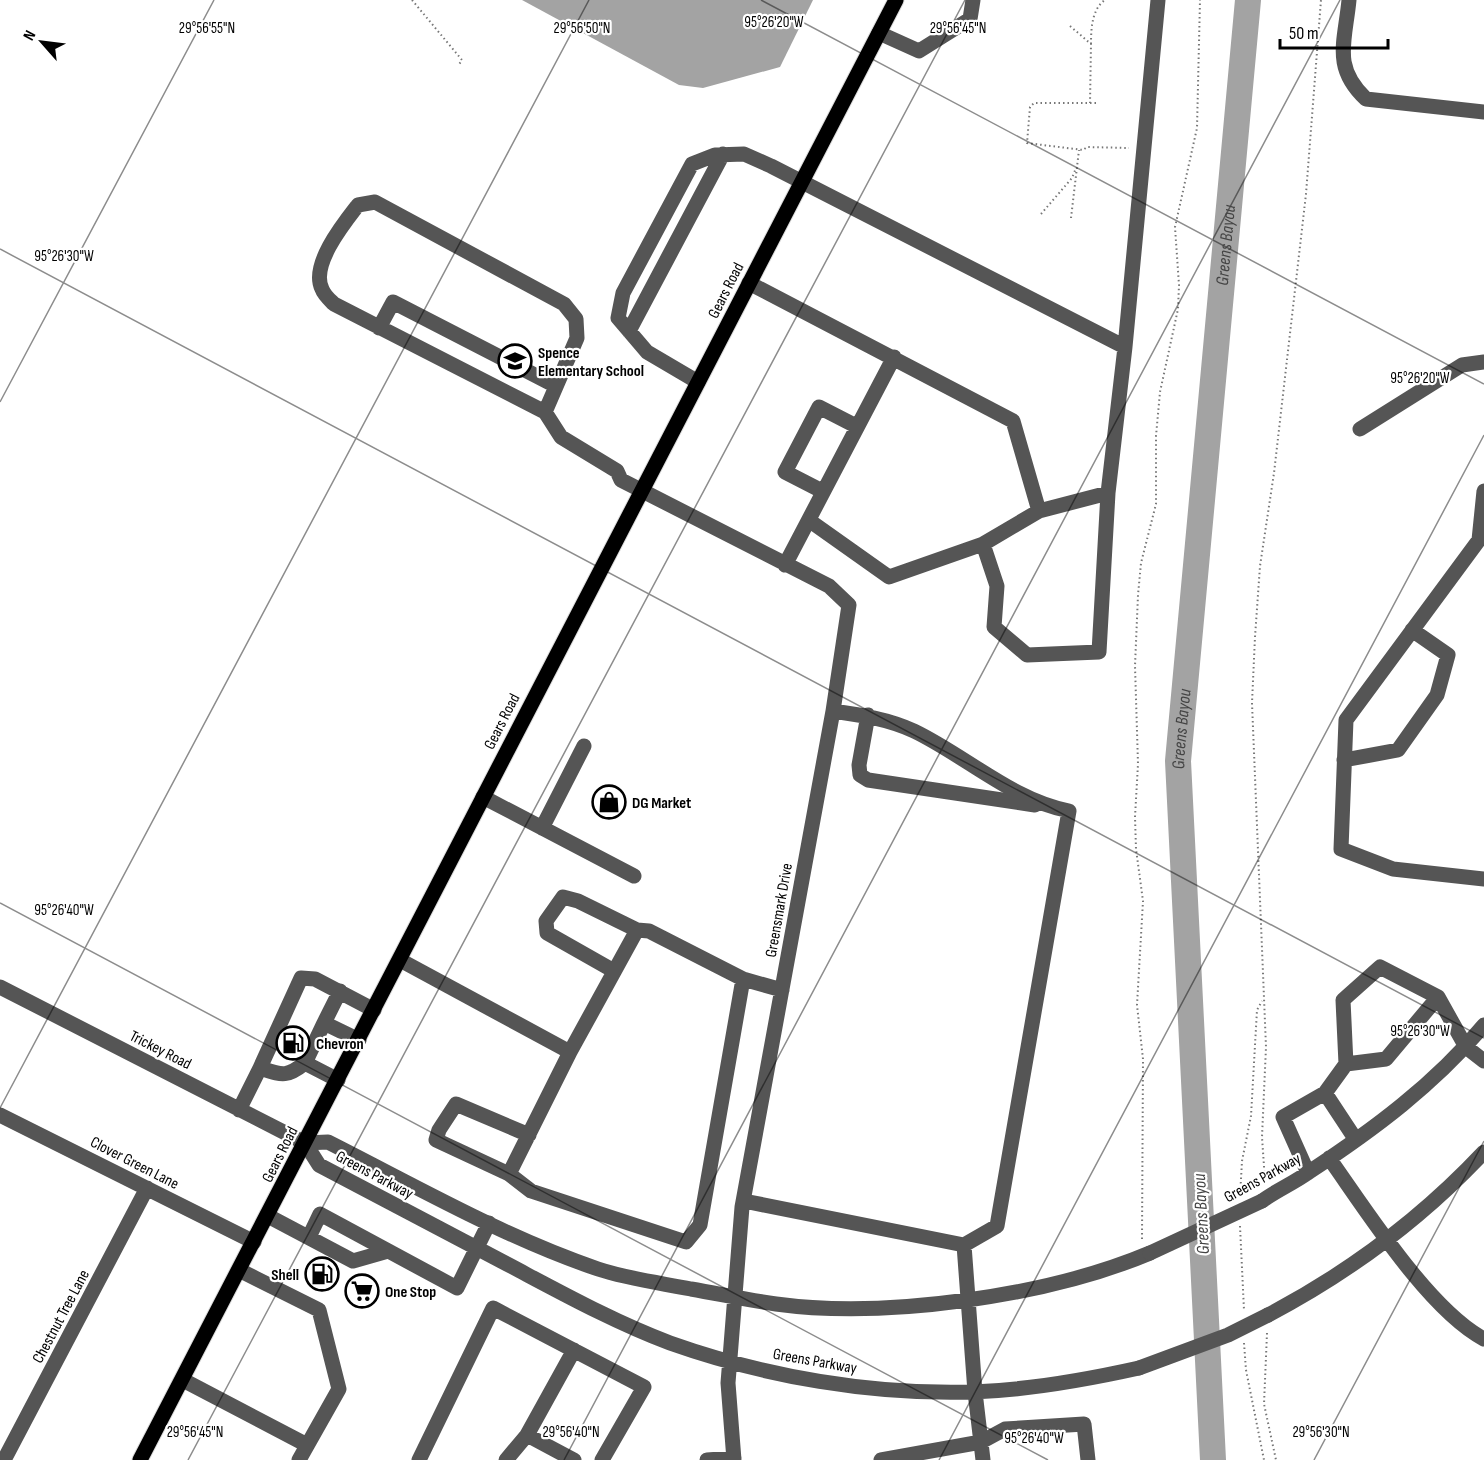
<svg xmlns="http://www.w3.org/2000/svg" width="1484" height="1460" viewBox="0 0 1484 1460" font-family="'Sofia Sans Condensed',sans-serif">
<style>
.water{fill:#a3a3a3}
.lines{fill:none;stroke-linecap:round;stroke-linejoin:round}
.river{stroke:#a3a3a3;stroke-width:26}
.major-casing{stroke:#dbdbdb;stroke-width:17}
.path{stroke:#777;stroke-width:2;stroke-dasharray:1.5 3;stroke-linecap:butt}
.minor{stroke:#555;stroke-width:15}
.major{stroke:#000;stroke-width:15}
.minor-bridge{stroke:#555;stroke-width:15}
.ticks{fill:none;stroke:#000;stroke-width:1.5;stroke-opacity:0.45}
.labels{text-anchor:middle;stroke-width:4.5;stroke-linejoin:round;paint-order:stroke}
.street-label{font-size:16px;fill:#000;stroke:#fff}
.poi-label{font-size:16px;font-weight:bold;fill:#000;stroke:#fff;text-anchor:start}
.water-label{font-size:18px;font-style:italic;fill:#444;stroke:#fff}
.ticks-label{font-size:15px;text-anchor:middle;fill:#000;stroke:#fff;stroke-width:4.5;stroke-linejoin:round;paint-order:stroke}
</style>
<rect width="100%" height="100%" fill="#fff"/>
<path class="water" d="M522,0h291l-33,67 -77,21 -24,-3z"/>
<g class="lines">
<path class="river" id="s1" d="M1213,1460l-35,-699 70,-761"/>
<defs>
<path id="major" d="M140,1460l756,-1460"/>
</defs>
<use href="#major" class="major-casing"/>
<path class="path" d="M412,0l50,60 -4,6
M1070,26l21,18 -1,59
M1091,44c0,-16 1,-35 14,-44
M1096,103h-62l-4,4 -3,36 56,7 4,-3 42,1
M1041,214l31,-36 4,-10
M1071,218l8,-68
M1265,1181l-3,-44 4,-90 -14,-344 3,-66 5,-71 14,-93 32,-279 15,-194
M1240,1197l2,-36 9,-45 6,-106 5,-9
M1240,1226l4,84
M1142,1239l1,-180 -6,-54 6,-104 -7,-52 -1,-32 3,-53 -3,-98 3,-71 3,-32 15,-59v-68l4,-44 18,-83 1,-24 -4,-58 22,-99 3,-128
M1267,1333l-3,71 12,56
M1244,1343l2,27 18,90"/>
<path class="minor" d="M1349,0c-4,42 -17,67 17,99l118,13
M879,33l40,18 51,-32 3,-19
M749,283l264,138 26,90
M379,328l14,-26 163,84
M629,331l94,-177
M698,382l-51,-30 -29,-34 5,-25 69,-129 23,-9 29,-1 27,12 354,181
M545,412l32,-74 -1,-19 -12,-15 -189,-102 -17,3c-14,18 -48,60 -36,84 2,6 8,11 12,15l211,108 16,25 56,34 4,9 208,106 20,19 -16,106 -91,496 -14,176 6,77
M1360,429l102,-64 22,-3
M822,491l-37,-19 34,-65 37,19
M1484,491l-5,49 -133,180 -5,129 52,20 91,10
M810,521l79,56 94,-33 56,-33 69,-18
M983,544l14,42 -3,41 33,28 72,-3 9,-159 17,-146 33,-347
M785,565l109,-208
M833,711c28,4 55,8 81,20 52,25 98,69 155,80l-72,415 -33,19 11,147 8,68
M868,715l-9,50 1,10 8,5 167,25
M1344,760l54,-10 39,-55 11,-40 -36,-25
M483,797l151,79
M542,828l42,-82
M400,960l170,92 -61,122 22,17 155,51 14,-17 43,-246 39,11
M614,971l-67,-38 -1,-12 17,-24 15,4 59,29
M0,987l305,156 14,22c63,33 126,66 188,99 53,28 107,58 163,79 96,34 202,52 303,49 56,-2 112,-12 166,-24
M324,1023l16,-32
M570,1052l67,-122 12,1 94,48
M1346,1064l40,-5 52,-62
M260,1068l41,-90 14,1 59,31
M338,1080l-33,-17 19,-40 35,17
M1325,1093l31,47
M239,1110l21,-42c22,7 26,10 45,-5
M0,1115l254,127
M305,1143l23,-1c89,45 176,95 270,127 30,10 63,14 93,20 29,5 57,11 85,15 110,15 272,-8 374,-51
M1329,1158c37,52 100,152 155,181
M1308,1173l-25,-56 42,-24 21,-29 -3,-64 37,-33 58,30 28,50 18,14
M509,1174l-73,-34 3,-10 17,-26 73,31
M744,1201l220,44
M1262,1201c15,-11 32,-18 47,-29 64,-42 126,-88 175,-147
M268,1216l85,45 35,-10
M309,1237l11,-23 137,74 32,-65
M239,1270l80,40 20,79 -40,71
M1268,1315c80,-42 154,-97 216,-163
M183,1380l124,65
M527,1435l47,-85
M4,1460l143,-272
M419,1460l74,-152 151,79 -42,73
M506,1460l21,-25 47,25
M707,1460l27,-2
M881,1460l100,-18 24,-13 79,-5 4,36"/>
<use href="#major" class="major"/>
<path class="minor-bridge" d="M1150,1253l112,-52
M1139,1368l89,-33 40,-20"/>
</g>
<path class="ticks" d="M761,0l723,384M0,249l1484,789M0,402l214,-402M0,903l1048,557M0,1108l589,-1108M188,1460l777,-1460M564,1460l776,-1460M939,1460l545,-1025M1314,1460l170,-319"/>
<defs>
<symbol id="school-ring" viewBox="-11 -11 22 22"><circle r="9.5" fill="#fff" stroke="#000" stroke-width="1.5"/><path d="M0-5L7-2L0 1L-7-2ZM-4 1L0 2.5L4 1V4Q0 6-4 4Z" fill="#000"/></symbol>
<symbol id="shop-ring" viewBox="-11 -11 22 22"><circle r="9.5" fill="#fff" stroke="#000" stroke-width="1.5"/><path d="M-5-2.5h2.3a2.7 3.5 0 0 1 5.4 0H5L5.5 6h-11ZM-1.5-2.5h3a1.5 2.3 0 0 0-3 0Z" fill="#000"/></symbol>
<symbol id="fuel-ring" viewBox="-11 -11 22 22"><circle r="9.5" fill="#fff" stroke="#000" stroke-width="1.5"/><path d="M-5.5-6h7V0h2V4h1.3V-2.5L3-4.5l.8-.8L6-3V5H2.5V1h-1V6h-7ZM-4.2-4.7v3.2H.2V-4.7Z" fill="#000"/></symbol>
<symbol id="supermarket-ring" viewBox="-11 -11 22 22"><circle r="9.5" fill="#fff" stroke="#000" stroke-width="1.5"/><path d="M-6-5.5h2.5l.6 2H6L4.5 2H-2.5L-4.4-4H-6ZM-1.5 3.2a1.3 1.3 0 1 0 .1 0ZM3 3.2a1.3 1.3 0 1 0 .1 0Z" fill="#000"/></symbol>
</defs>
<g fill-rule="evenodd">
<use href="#school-ring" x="496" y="342" width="38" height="38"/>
<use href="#shop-ring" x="590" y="783" width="38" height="38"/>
<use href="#fuel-ring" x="274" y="1024" width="38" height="38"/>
<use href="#fuel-ring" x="303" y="1255" width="38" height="38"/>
<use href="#supermarket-ring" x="343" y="1272" width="38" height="38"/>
</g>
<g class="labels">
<g class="street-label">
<text transform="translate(725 290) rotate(-63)" y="6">Gears Road</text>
<text transform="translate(501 721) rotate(-63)" y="6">Gears Road</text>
<text transform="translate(778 910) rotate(-80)" y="6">Greensmark Drive</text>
<text transform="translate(161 1049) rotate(27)" y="6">Trickey Road</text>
<text transform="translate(279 1154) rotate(-63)" y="6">Gears Road</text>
<text transform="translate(135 1162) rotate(27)" y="6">Clover Green Lane</text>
<text transform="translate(375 1174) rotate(28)" y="6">Greens Parkway</text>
<text transform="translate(1262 1177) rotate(-29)" y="6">Greens Parkway</text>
<text transform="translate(60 1316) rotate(-62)" y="6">Chestnut Tree Lane</text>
<text transform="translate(815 1360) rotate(10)" y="6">Greens Parkway</text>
</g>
<g class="poi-label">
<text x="538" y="358">Spence<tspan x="538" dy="18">Elementary School</tspan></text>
<text x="632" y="808">DG Market</text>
<text x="316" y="1049">Chevron</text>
<text x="299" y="1280" text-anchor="end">Shell</text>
<text x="385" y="1297">One Stop</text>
</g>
<g class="water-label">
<text dy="6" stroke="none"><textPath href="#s1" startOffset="1218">Greens Bayou</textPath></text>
<text dy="6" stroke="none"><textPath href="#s1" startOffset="732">Greens Bayou</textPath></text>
<text transform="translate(1201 1214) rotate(-93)" y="6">Greens Bayou</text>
</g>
</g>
<g class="ticks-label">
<text x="774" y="27">95°26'20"W</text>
<text x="207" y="33">29°56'55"N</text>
<text x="582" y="33">29°56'50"N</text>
<text x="958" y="33">29°56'45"N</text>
<text x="64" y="261">95°26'30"W</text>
<text x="1420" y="383">95°26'20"W</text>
<text x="64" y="915">95°26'40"W</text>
<text x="1420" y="1036">95°26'30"W</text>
<text x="195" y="1437">29°56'45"N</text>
<text x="571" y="1437">29°56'40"N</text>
<text x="1321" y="1437">29°56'30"N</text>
<text x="1034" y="1443">95°26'40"W</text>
</g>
<g transform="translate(42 42) rotate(298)" stroke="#ffffff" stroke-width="4.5" paint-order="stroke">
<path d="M0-4.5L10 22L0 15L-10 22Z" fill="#000000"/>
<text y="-9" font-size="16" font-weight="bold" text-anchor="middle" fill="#000000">N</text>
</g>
<path d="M1280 39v9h108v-9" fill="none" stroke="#000000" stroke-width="3"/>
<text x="1289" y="39" font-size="18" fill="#000000" stroke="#ffffff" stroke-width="4.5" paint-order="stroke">50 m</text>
</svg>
